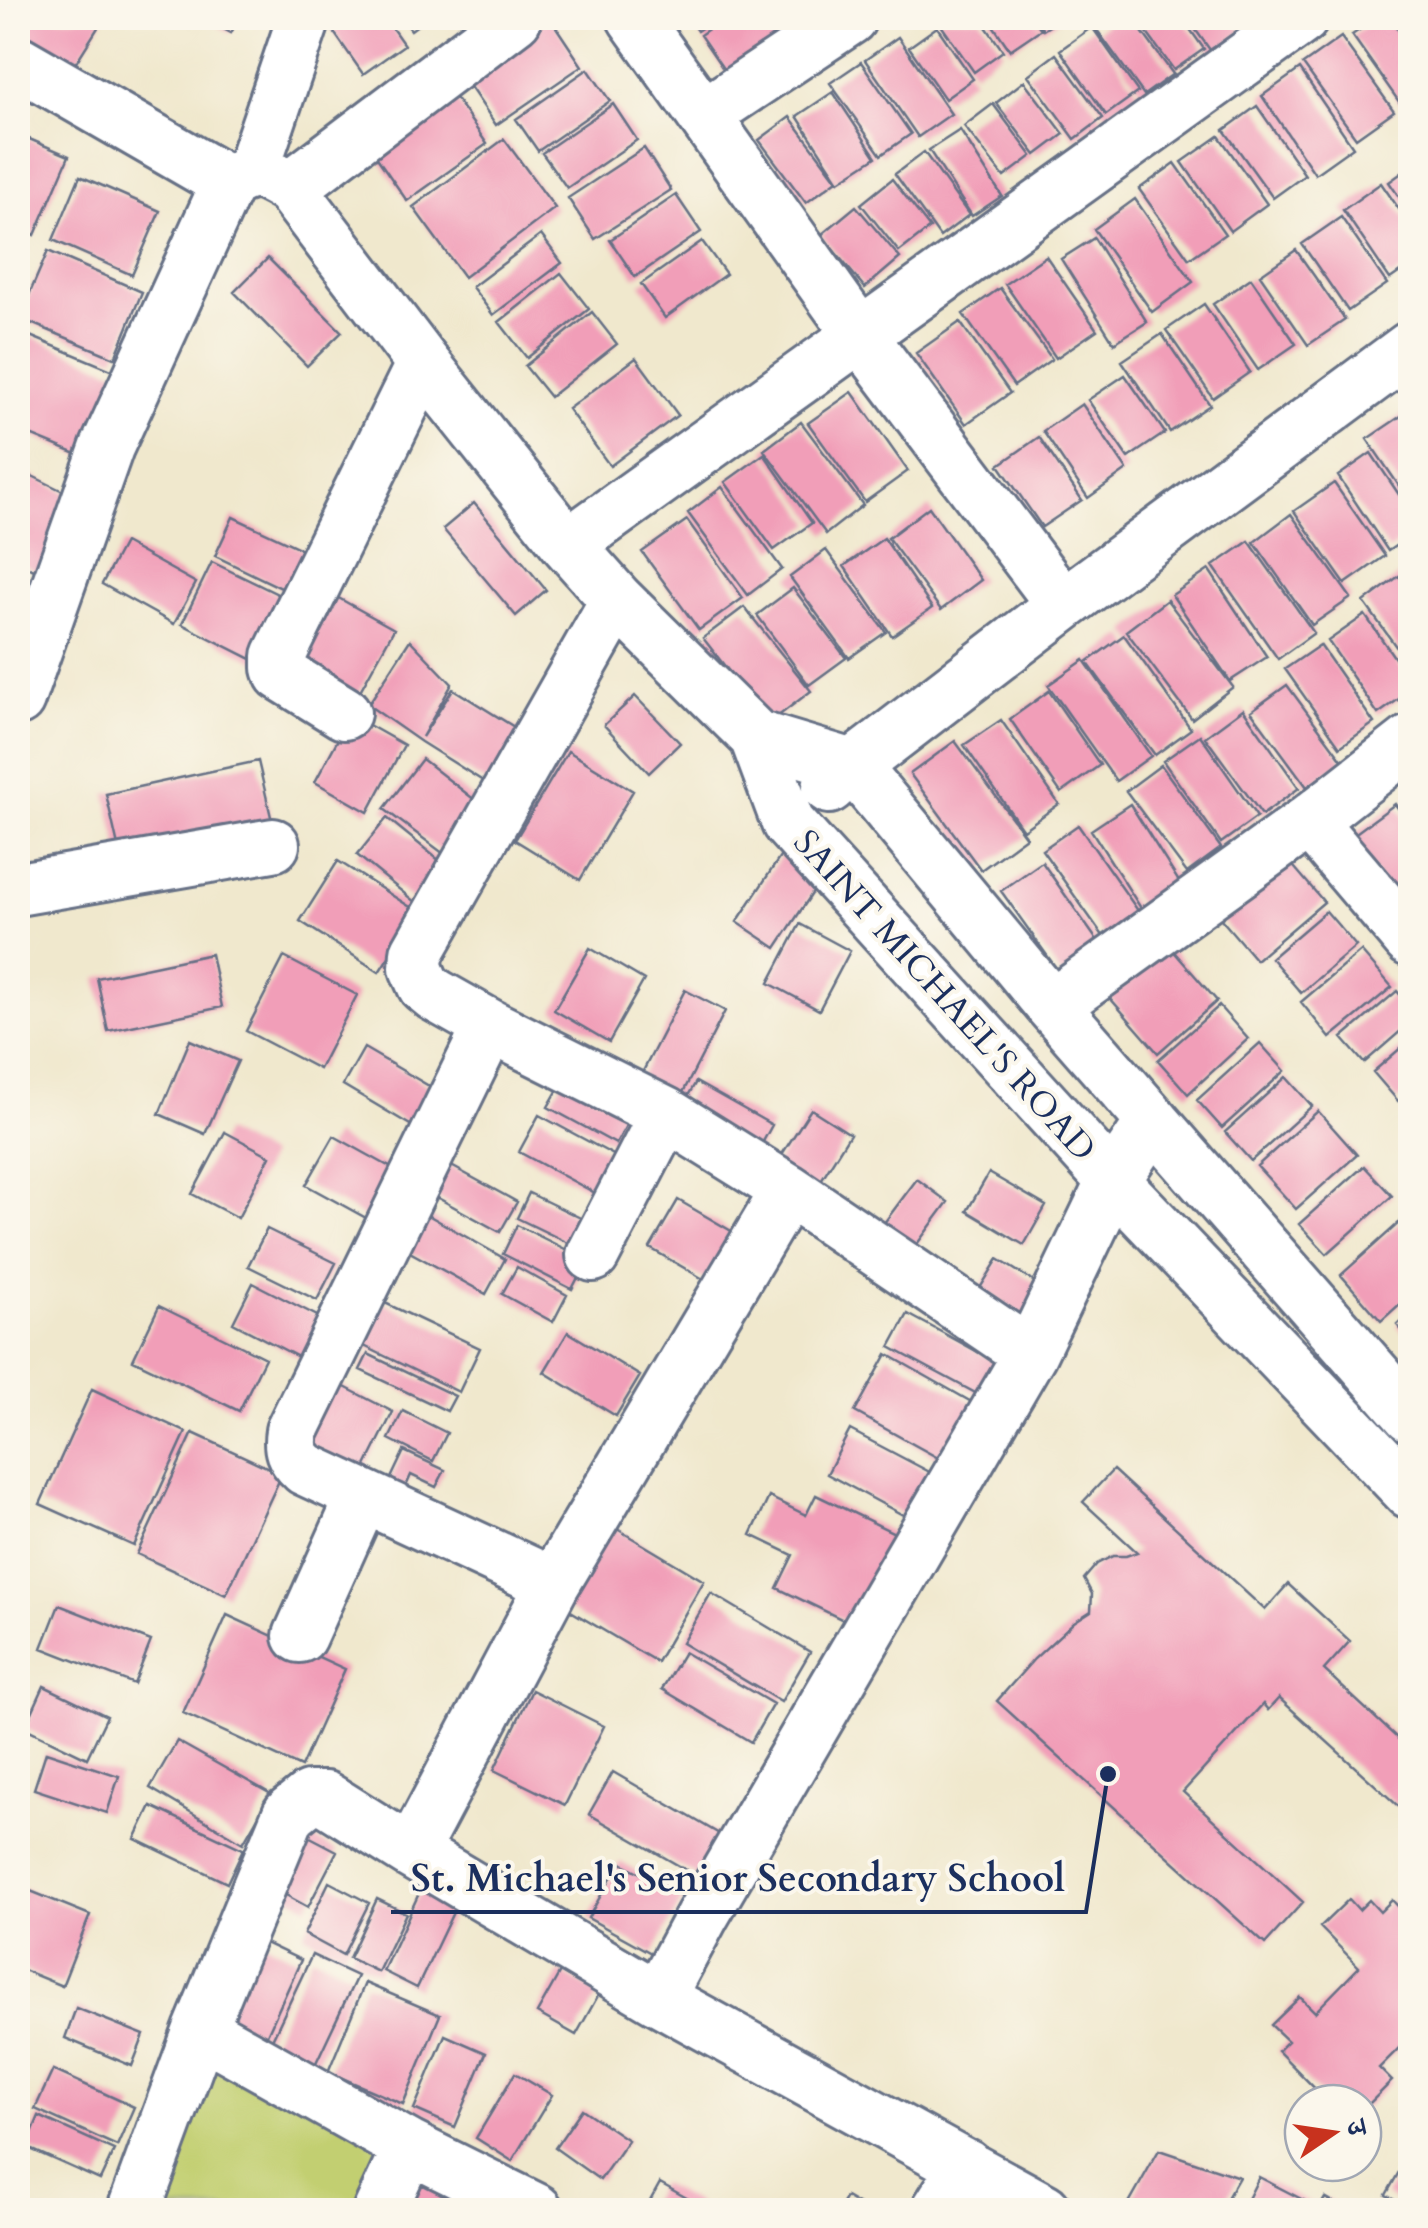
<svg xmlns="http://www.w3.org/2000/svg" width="1428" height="2228" viewBox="0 0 1428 2228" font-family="Cardo,'Noto Serif Devanagari',serif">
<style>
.green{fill:#c2cf71;stroke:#6e7f68;stroke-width:2.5}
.building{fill:#f19eb8}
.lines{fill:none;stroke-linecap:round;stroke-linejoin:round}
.minor-casing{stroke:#667085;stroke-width:58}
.minor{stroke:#fff;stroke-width:52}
.labels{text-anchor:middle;stroke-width:8;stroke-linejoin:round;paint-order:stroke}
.street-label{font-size:35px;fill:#1b2f5e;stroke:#fbf7ec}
.leader{fill:none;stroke:#1b2f5e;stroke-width:4}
.callout-dot{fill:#1b2f5e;stroke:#fbf7ec;stroke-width:4}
.callout-label{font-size:38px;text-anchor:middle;font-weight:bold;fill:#1b2f5e;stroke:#fbf7ec;stroke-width:8;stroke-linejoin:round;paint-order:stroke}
</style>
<rect width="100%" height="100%" fill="#fbf7ec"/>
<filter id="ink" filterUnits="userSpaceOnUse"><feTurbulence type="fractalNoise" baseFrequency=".01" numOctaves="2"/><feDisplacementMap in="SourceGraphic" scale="20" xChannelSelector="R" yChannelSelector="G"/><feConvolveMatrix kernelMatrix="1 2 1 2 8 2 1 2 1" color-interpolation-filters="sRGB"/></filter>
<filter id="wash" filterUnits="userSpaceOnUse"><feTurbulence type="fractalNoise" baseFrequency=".0048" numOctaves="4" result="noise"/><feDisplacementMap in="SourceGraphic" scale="40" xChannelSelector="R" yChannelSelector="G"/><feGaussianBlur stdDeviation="2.25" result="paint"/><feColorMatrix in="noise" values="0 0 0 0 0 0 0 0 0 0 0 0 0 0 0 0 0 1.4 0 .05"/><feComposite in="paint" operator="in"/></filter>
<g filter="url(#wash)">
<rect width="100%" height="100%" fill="#f0e8cd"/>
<path class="green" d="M219,2052l168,94 -30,64h-201z"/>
<g id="blocks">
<path class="building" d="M18,18h86l-34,54 -52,-33z
M203,18h36l-8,15z
M324,18h61l19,27 -41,29z
M402,18h25l-16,12z
M550,18l32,48 -86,59 -32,-47z
M688,18h28l-19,13z
M724,18h70l6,8 -72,50 -28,-41z
M936,18h44l23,33 -29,21z
M988,18h45l8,11 -31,21z
M1035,18h27l-19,12z
M1114,18h18l41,56 -29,21 -47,-65z
M1136,18h46l22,31 -30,21z
M1187,18h44l11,14 -29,22z
M1377,18h13l20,29v53l-8,6 -50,-71z
M1395,18h15v21z
M937,27l36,52 -28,20 -36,-52z
M1092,27l46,65 -32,23 -46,-65z
M898,37l53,77 -33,23 -53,-77z
M1341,37l53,74 -38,27 -53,-74z
M1056,54l47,64 -28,21 -47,-64z
M861,62l50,72 -30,21 -51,-72z
M588,69l22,32 -72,50 -22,-32z
M1300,69l53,78 -38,27 -53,-78z
M1024,81l40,53 -28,21 -40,-52z
M451,92l36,52 -80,57 -36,-52z
M833,92l43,65 -37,24 -42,-65z
M613,104l24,36 -70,48 -25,-35z
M993,104l39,52 -28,21 -40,-51z
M1257,106l48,69 -32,23 -49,-68z
M790,117l47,63 -31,23 -47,-63z
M960,130l42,66 -30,20 -43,-66z
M20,135l49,21 -34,79 -17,-8v-86z
M1219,136l48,68 -37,27 -48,-69z
M504,139l51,69 -91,69 -51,-70z
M644,148l27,42 -76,49 -27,-41z
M924,152l45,63 -29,22 -45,-63z
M1175,163l50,71 -36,25 -50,-70z
M1410,167v46l-21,-31z
M80,176l80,35 -28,64 -79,-35z
M892,179l38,49 -31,24 -38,-48z
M1381,183l29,42v40l-20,14 -47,-69z
M676,195l25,37 -66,45 -25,-37z
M1135,199l58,83 -41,30 -58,-83z
M856,206l44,52 -35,30 -44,-53z
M1341,217l46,67 -39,27 -46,-67z
M541,235l21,28 -69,52 -21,-28z
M1094,238l53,84 -33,21 -53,-84z
M702,241l24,33 -61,44 -24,-34z
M1296,250l49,70 -37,25 -48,-70z
M48,251l94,41 -27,66 -96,-40z
M1046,256l51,74 -41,28 -51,-74z
M268,258l74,74 -35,34 -73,-74z
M561,273l28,36 -62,49 -28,-36z
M1251,278l45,66 -38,26 -45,-66z
M1000,288l52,71 -38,27 -51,-72z
M1204,304l46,68 -37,26 -47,-68z
M592,312l25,32 -67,53 -25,-31z
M960,322l50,71 -44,31 -50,-71z
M18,331l103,43 -35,84 -68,-28z
M1162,334l48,71 -40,27 -48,-71z
M636,358l42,57 -68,51 -42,-57z
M1125,375l40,58 -37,25 -40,-58z
M852,392l56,79 -43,31 -57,-79z
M1082,404l45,66 -39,28 -45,-67z
M1407,412l3,5v85l-43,-63z
M801,422l62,83 -37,29 -62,-84z
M1039,437l43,63 -40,27 -43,-62z
M1371,453l39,58v25l-22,15 -50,-75z
M764,454l48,69 -38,27 -49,-68z
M18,469l61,30 -35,76 -26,-13z
M1334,483l51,73 -40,28 -51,-73z
M722,487l60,82 -34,26 -60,-82z
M474,503l72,87 -30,26 -73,-87z
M929,507l52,73 -40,30 -53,-72z
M1291,514l60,84 -39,27 -58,-83z
M233,517l88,41 -19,40 -87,-42z
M687,520l56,78 -44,32 -57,-78z
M884,538l48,70 -40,28 -48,-70z
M1249,541l65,92 -36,26 -65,-93z
M124,543l72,40 -22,41 -72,-40z
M826,550l60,82 -37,26 -59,-81z
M212,562l88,43 -31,63 -87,-44z
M1209,570l58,87 -37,24 -58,-86z
M1399,576l11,15v75l-46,-64z
M793,588l53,70 -37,27 -52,-70z
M326,591l68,38 -44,80 -67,-38z
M1167,600l66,87 -41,32 -66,-88z
M744,607l67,84 -42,32 -66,-85z
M1365,615l45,65v11l-32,23 -50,-73z
M1124,635l67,94 -36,26 -68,-93z
M410,640l42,44 -30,53 31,-48 74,46 -33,53 -73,-46 -53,-37z
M1320,645l54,78 -34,24 -55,-78z
M1084,660l67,96 -35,25 -68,-96z
M1287,685l56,76 -36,26 -56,-76z
M1049,691l51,74 -39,28 -51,-74z
M635,696l45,47 -31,30 -45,-48z
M1243,709l56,79 -37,27 -57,-78z
M351,715l53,30 -36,67 -53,-30z
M1001,720l58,84 -36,26 -59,-85z
M1200,735l57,82 -36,26 -58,-82z
M955,741l71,96 -45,33 -71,-96z
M568,751l65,40 -53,89 -65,-40z
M422,759l67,52 -37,49 -68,-51z
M258,761l17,73 -152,34 -17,-74z
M1161,765l60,83 -34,25 -61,-82z
M1130,804l53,84 -39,25 -53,-83z
M1395,804l15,21v95l-61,-82z
M387,818l64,52 -30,37 -64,-52z
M1078,825l63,90 -35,25 -64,-90z
M784,851l39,26 -47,71 -39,-26z
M1283,854l41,48 -68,58 -41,-48z
M338,861l80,51 -39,60 -79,-51z
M1042,862l59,84 -40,29 -60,-84z
M1326,911l30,35 -55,47 -30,-35z
M800,924l50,27 -31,59 -50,-27z
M1169,946l48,55 -59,52 -48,-55z
M590,948l54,32 -35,62 -55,-32z
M1361,951l31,36 -62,51 -29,-36z
M211,954l11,53 -114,24 -11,-53z
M284,957l73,38 -38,74 -73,-38z
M685,990l40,21 -47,91 -40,-21z
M1397,991l13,16v16l-46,40 -22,-25z
M1219,1006l29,33 -60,55 -30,-34z
M190,1040l48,21 -33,73 -46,-20z
M1410,1040v51l-12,10 -25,-29z
M1260,1043l25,28 -63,57 -25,-28z
M364,1048l70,41 -22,37 -69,-41z
M1286,1077l26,29 -61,55 -26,-29z
M564,1079l67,37 -15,28 -68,-37z
M696,1082l76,43 -18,33 -77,-43z
M811,1109l39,25 -40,64 -40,-25z
M1318,1111l39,44 -61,54 -39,-43z
M539,1115l80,43 -20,37 -80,-43z
M225,1132l45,24 -32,62 -46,-24z
M334,1136l72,40 -27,49 -73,-40z
M435,1157l82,45 -17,30 -82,-45z
M1364,1166l28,30 -65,58 -28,-30z
M989,1173l57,33 -22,39 -57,-34z
M917,1179l31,23 -45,61 -31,-24z
M529,1193l68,33 -12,25 -68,-33z
M678,1200l55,32 -28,48 -55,-32z
M428,1215l77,44 -19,35 -78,-43z
M1401,1221l9,11v63l-29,26 -40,-46z
M517,1225l70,35 -15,29 -69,-35z
M267,1229l69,34 -19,37 -69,-34z
M998,1259l46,29 -18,30 -46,-30z
M517,1267l50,28 -14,27 -51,-28z
M253,1283l72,37 -21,40 -71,-37z
M383,1302l97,46 -21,44 -97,-47z
M159,1306l106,52 -26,53 -106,-51z
M1410,1313v26l-13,-14z
M908,1314l92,50 -17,33 -93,-50z
M568,1332l72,44 -24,40 -72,-44z
M368,1354l87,42 -8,15 -87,-41z
M887,1354l95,54 -31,57 -96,-53z
M333,1381l60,31 -30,60 -60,-31z
M92,1389l94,43 -52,114 -94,-42z
M403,1411l44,22 -14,28 -44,-22z
M850,1430l89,47 -23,45 -89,-48z
M193,1433l89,41 -56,121 -89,-41z
M404,1451l41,19 -9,17 -25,-12 -11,25 -16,-7z
M1113,1470l152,140 23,-26 62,57 -26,29 86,80v42l-12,14 -119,-108 -11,12 -5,-6 -80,88 120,110 -38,42 -268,-243 37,-42 40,-37 17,-11 1,-17 -8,-15 13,-15 16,-8h13l11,-4 -54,-50z
M816,1495l89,43 -43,91 -85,-41 16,-33 -42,-20 18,-38 37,18z
M602,1520l102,61 -47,81 -103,-61z
M711,1593l99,59 -29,50 -99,-59z
M59,1605l92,36 -17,43 -92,-36z
M227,1615l118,54 -44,98 -118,-54z
M684,1652l89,52 -22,38 -89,-53z
M44,1686l63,30 -20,42 -62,-30z
M532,1690l72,36 -39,79 -71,-35z
M177,1741l94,53 -28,49 -93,-55z
M46,1752l73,24 -12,37 -73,-24z
M613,1772l120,70 -24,41 -120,-69z
M151,1806l92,43 -16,34 -92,-44z
M293,1828l44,23 -29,56 -44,-24z
M620,1862l64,35 -31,57 -65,-36z
M329,1882l40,21 -26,52 -39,-21z
M18,1886l72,29 -28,71 -44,-18z
M421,1889l35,17 -39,82 -34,-17z
M377,1899l29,14 -28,59 -29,-14z
M1349,1899l10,11 10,-10 11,12 12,-12 18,19v118l-31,31 13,13 -29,29v-7h-34l-51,-52 10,-10 -17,-16 29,-28 15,15 44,-45 -39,-40z
M259,1940l42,20 -35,77 -41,-19z
M312,1955l45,21 -43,91 -45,-21z
M560,1972l39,22 -23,41 -39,-22z
M365,1983l75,32 -37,89 -75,-32z
M76,2008l68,27 -12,31 -67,-28z
M445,2035l41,18 -31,74 -41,-18z
M53,2070l81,37 -17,39 -82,-37z
M515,2073l37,22 -40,66 -36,-23z
M582,2109l46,31 -28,40 -45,-32z
M39,2116l75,34 -14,30 -74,-33z
M1159,2150l80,27 -19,33h-95z
M1408,2156l2,1v52l-24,-14z
M413,2176l64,34h-82z
M1259,2177l54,28 -2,5 -68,-1z
M660,2183l48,27h-63z
M846,2197l22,13h-30z
M1325,2198l21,12h-28z"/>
</g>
</g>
<g filter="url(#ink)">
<use href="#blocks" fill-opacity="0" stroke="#667085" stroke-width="2.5"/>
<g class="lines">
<defs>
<path id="minor" d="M634,18l226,317 203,270
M18,62l210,121
M704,115l146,-97
M252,171l52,-153
M290,188l225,-170
M568,545l734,-527
M617,600l-200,353 -1,15 8,18 11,9 55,31 176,88 122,76 242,164
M18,699l89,-252 121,-264c28,-17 35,-10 62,5l133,175 145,182 49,55 139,137 32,86 325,358 297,311
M344,713l-63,-39 -2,-6v-12l144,-293
M756,737l97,29 199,240 358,409
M829,787l24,-21 210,-161 347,-257
M1309,821l101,119
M18,889l255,-44
M1052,1006l257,-185 101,-79
M490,1026l-198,405c-3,18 0,26 13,38l248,115
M593,1255l73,-141
M300,1636l63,-140
M411,1852l142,-268 235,-394
M658,1998l44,-82 328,-562 83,-173 40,-60
M200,2030l209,117 127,63
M134,2210l66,-180 89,-216 20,-16h16l86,54 247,146 386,212
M380,2210l29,-63
M938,2210l28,-44"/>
</defs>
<use href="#minor" class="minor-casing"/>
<use href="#minor" class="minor"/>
</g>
</g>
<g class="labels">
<g class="street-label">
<text transform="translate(945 995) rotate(48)" y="12">SAINT MICHAEL'S ROAD</text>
</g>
</g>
<path class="leader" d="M1108 1774L1086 1912H391"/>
<circle class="callout-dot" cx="1108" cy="1774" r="10"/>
<g class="callout-label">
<text x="738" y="1891">St. Michael's Senior Secondary School</text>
</g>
<rect width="1428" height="2228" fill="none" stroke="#fbf7ec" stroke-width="60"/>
<g transform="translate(1333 2133) rotate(77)"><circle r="48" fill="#fbf7ec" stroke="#a1a7b3" stroke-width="2.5"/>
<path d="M0-8L18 38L0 25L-18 38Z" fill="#c8321e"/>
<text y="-15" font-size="28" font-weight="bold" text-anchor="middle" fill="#1b2f5e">उ</text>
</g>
</svg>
